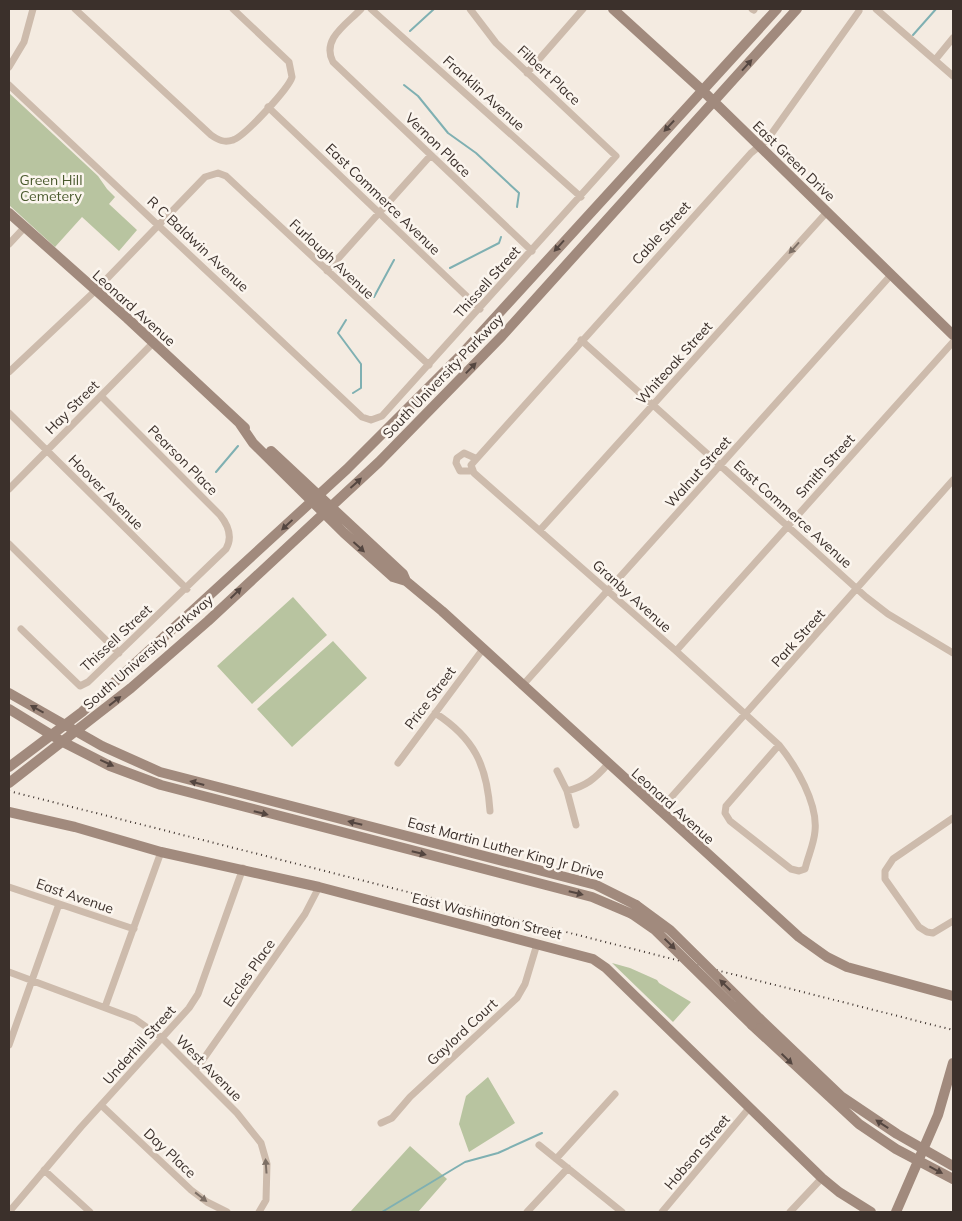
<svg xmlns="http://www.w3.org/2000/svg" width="962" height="1221" viewBox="0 0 962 1221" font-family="Mulish,sans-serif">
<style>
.green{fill:#b8c4a0}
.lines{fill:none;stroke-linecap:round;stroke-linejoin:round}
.stream{stroke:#7fb0b2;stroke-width:2}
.street{stroke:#cdbbac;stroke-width:7}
.secondary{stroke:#a18a7d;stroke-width:10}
.rail{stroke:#3b302b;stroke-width:2;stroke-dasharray:1 4;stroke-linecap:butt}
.secondary-bridge{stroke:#a18a7d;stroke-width:10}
.oneway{fill:#544640}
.oneway2{fill:#7d6f65}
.labels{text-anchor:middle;stroke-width:5;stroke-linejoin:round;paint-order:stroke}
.street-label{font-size:14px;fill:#3b302b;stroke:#fbf5ee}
.park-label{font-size:14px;fill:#4a5a2e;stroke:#fbf5ee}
</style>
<rect width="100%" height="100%" fill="#f4ebe1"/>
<path class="green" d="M9,93l89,83 9,13 8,8 -6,7 28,26 -18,21 -37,-34 -27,30 -46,-42z
M293,597l34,38 -75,69 -35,-38z
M333,641l34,37 -75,69 -35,-38z
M612,963l18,5 27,12 2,3 32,19 -18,20z
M488,1077l27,46 -46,29 -10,-28 7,-28z
M410,1146l37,33 -29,33h-68z"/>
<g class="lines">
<path class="stream" d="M410,31l24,-22
M913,35l23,-26
M404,85l14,11 30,37 28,20 43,40 -2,14
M450,268l49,-25 2,-6
M374,297l20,-37
M346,320l-8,13 23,31v24l-8,5
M216,472l22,-26
M382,1212l83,-50 33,-9 44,-20"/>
<path class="street" d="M75,9l136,126c7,5 13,8 22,5 11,-3 56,-52 59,-63l-3,-15 -56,-53
M361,9c-14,15 -40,30 -28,53l199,189
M371,9l210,188
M752,9l2,1
M876,9l77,67
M935,60l18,-22
M9,67l15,-25 9,-33
M527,73l56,-64
M9,85l353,332 9,3 11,-4 234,-260 -120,-113 -26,-34
M268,107l212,202
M9,244l15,-16
M327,271l104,-116
M581,340l285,257 22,17 65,39
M9,372l86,-81 110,-114 13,-4 8,3 203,189
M9,413l178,176
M473,471h-13l-4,-8 1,-5 7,-5 11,5
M9,489l144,-146
M540,530l287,-318
M9,544l110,109
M21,629l59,57 8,-4 138,-133c7,-12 2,-24 -6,-34l-119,-119
M676,651l277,-309
M522,686l369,-411
M435,713c39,25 52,52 55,98
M779,745c17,21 39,58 36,86 -1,13 -7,25 -10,38l-6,2 -8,-2 -61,-48 -5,-8 1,-7 53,-61 -103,-94 -202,-178 -3,-8 280,-312 16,-13 92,-129
M398,763l85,-114
M557,771l10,20 9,34
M567,791c19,-5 28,-12 41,-27
M659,811l294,-331
M953,818l-60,41 -8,12v8l34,48 8,5 6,1 20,-12
M9,887l125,42
M9,972l126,47 27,19 75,75 24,30 6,21 -1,36 -7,12
M105,1007l56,-155
M9,1045l50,-141
M195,1071l110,-157 14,-27
M101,1105l90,85 16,12 20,10
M381,1123l11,-5 18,-21 107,-99 8,-14 12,-40
M539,1145l83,67
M556,1159l59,-65
M44,1170l46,42
M9,1212l72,-85 108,-119 9,-14 45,-126
M527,1212l41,-44
M662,1212l88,-105
M790,1212l32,-34"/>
<path class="secondary" d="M613,9l89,81 251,245
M9,213l118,105 118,110
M240,424l13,19 91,90 49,44 13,4 36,30 357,326 28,20 20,10 106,29
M271,451l132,123 3,7
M9,693l93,53 58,26 436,113 40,20
M9,709l54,33 47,24 51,19 431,112 40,17
M9,767l73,-55 265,-243 112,-112 318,-348
M9,783l122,-95 77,-67 171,-159 123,-126 295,-327
M9,812l66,15 86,25 158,35 274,72 13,9 216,210 17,14 32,20
M760,1019l82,78 55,37 56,32
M752,1025l107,99 37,25 57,30
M896,1212l42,-97 15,-52"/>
<path class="rail" d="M9,791l944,239"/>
<path class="secondary-bridge" d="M636,905l34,25 90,89
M632,914l23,16 97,95"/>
</g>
<defs><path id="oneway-solid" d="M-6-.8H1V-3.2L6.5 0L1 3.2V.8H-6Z" transform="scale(1.25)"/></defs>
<g class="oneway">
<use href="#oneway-solid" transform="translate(747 65) rotate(-48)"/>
<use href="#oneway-solid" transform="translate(669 126) rotate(133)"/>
<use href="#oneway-solid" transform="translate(559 246) rotate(132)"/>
<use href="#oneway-solid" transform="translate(471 368) rotate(-46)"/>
<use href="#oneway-solid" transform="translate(356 483) rotate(-42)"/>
<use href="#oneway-solid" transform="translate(287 525) rotate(137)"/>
<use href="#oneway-solid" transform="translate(359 547) rotate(42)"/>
<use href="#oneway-solid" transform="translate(236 593) rotate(-44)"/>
<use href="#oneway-solid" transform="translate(115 701) rotate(-38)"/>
<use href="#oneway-solid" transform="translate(37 709) rotate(-151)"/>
<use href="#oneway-solid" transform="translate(107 763) rotate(25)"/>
<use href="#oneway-solid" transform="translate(197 783) rotate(-165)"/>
<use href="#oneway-solid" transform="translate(261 813) rotate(14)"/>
<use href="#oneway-solid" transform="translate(355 823) rotate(-166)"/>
<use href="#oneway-solid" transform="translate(419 853) rotate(14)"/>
<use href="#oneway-solid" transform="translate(576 893) rotate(14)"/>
<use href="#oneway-solid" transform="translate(670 944) rotate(44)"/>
<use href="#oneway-solid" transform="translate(725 985) rotate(-136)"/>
<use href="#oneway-solid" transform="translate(787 1059) rotate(44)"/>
<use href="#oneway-solid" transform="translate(882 1124) rotate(-147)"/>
<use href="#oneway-solid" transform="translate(936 1170) rotate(28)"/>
</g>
<g class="oneway2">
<use href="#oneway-solid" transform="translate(794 248) rotate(132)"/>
<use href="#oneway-solid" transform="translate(266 1166) rotate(-94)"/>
<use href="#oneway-solid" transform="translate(201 1197) rotate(38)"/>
</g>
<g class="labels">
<g class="street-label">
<text transform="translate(549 75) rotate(43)" y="5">Filbert Place</text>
<text transform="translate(484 93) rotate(42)" y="5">Franklin Avenue</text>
<text transform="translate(438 145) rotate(44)" y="5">Vernon Place</text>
<text transform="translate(794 161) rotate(44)" y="5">East Green Drive</text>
<text transform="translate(383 199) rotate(44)" y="5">East Commerce Avenue</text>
<text transform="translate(661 233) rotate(-48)" y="5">Cable Street</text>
<text transform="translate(198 244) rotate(43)" y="5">R C Baldwin Avenue</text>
<text transform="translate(332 259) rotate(43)" y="5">Furlough Avenue</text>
<text transform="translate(487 282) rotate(-48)" y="5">Thissell Street</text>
<text transform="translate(134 308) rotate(42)" y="5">Leonard Avenue</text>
<text transform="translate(674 363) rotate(-48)" y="5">Whiteoak Street</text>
<text transform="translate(443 376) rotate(-46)" y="5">South University Parkway</text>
<text transform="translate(72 407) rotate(-45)" y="5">Hay Street</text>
<text transform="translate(183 460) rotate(45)" y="5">Pearson Place</text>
<text transform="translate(825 466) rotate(-48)" y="5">Smith Street</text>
<text transform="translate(698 472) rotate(-48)" y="5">Walnut Street</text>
<text transform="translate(106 492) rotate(45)" y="5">Hoover Avenue</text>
<text transform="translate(793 514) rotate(42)" y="5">East Commerce Avenue</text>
<text transform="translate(632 596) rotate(42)" y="5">Granby Avenue</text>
<text transform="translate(116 638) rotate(-43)" y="5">Thissell Street</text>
<text transform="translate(798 638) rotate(-48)" y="5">Park Street</text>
<text transform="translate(148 652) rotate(-41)" y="5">South University Parkway</text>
<text transform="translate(430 698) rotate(-53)" y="5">Price Street</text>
<text transform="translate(673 806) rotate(42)" y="5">Leonard Avenue</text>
<text transform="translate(506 848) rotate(15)" y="5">East Martin Luther King Jr Drive</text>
<text transform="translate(75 896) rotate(19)" y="5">East Avenue</text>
<text transform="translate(487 916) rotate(14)" y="5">East Washington Street</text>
<text transform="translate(249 973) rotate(-55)" y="5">Eccles Place</text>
<text transform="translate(462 1032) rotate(-43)" y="5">Gaylord Court</text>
<text transform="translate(139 1045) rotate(-48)" y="5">Underhill Street</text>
<text transform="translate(209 1068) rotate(45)" y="5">West Avenue</text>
<text transform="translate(697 1152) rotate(-50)" y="5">Hobson Street</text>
<text transform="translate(170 1153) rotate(43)" y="5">Day Place</text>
</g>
<g class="park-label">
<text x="51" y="185">Green Hill<tspan x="51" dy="16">Cemetery</tspan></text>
</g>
</g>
<rect width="962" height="1221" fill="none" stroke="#3b302b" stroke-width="20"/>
</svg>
